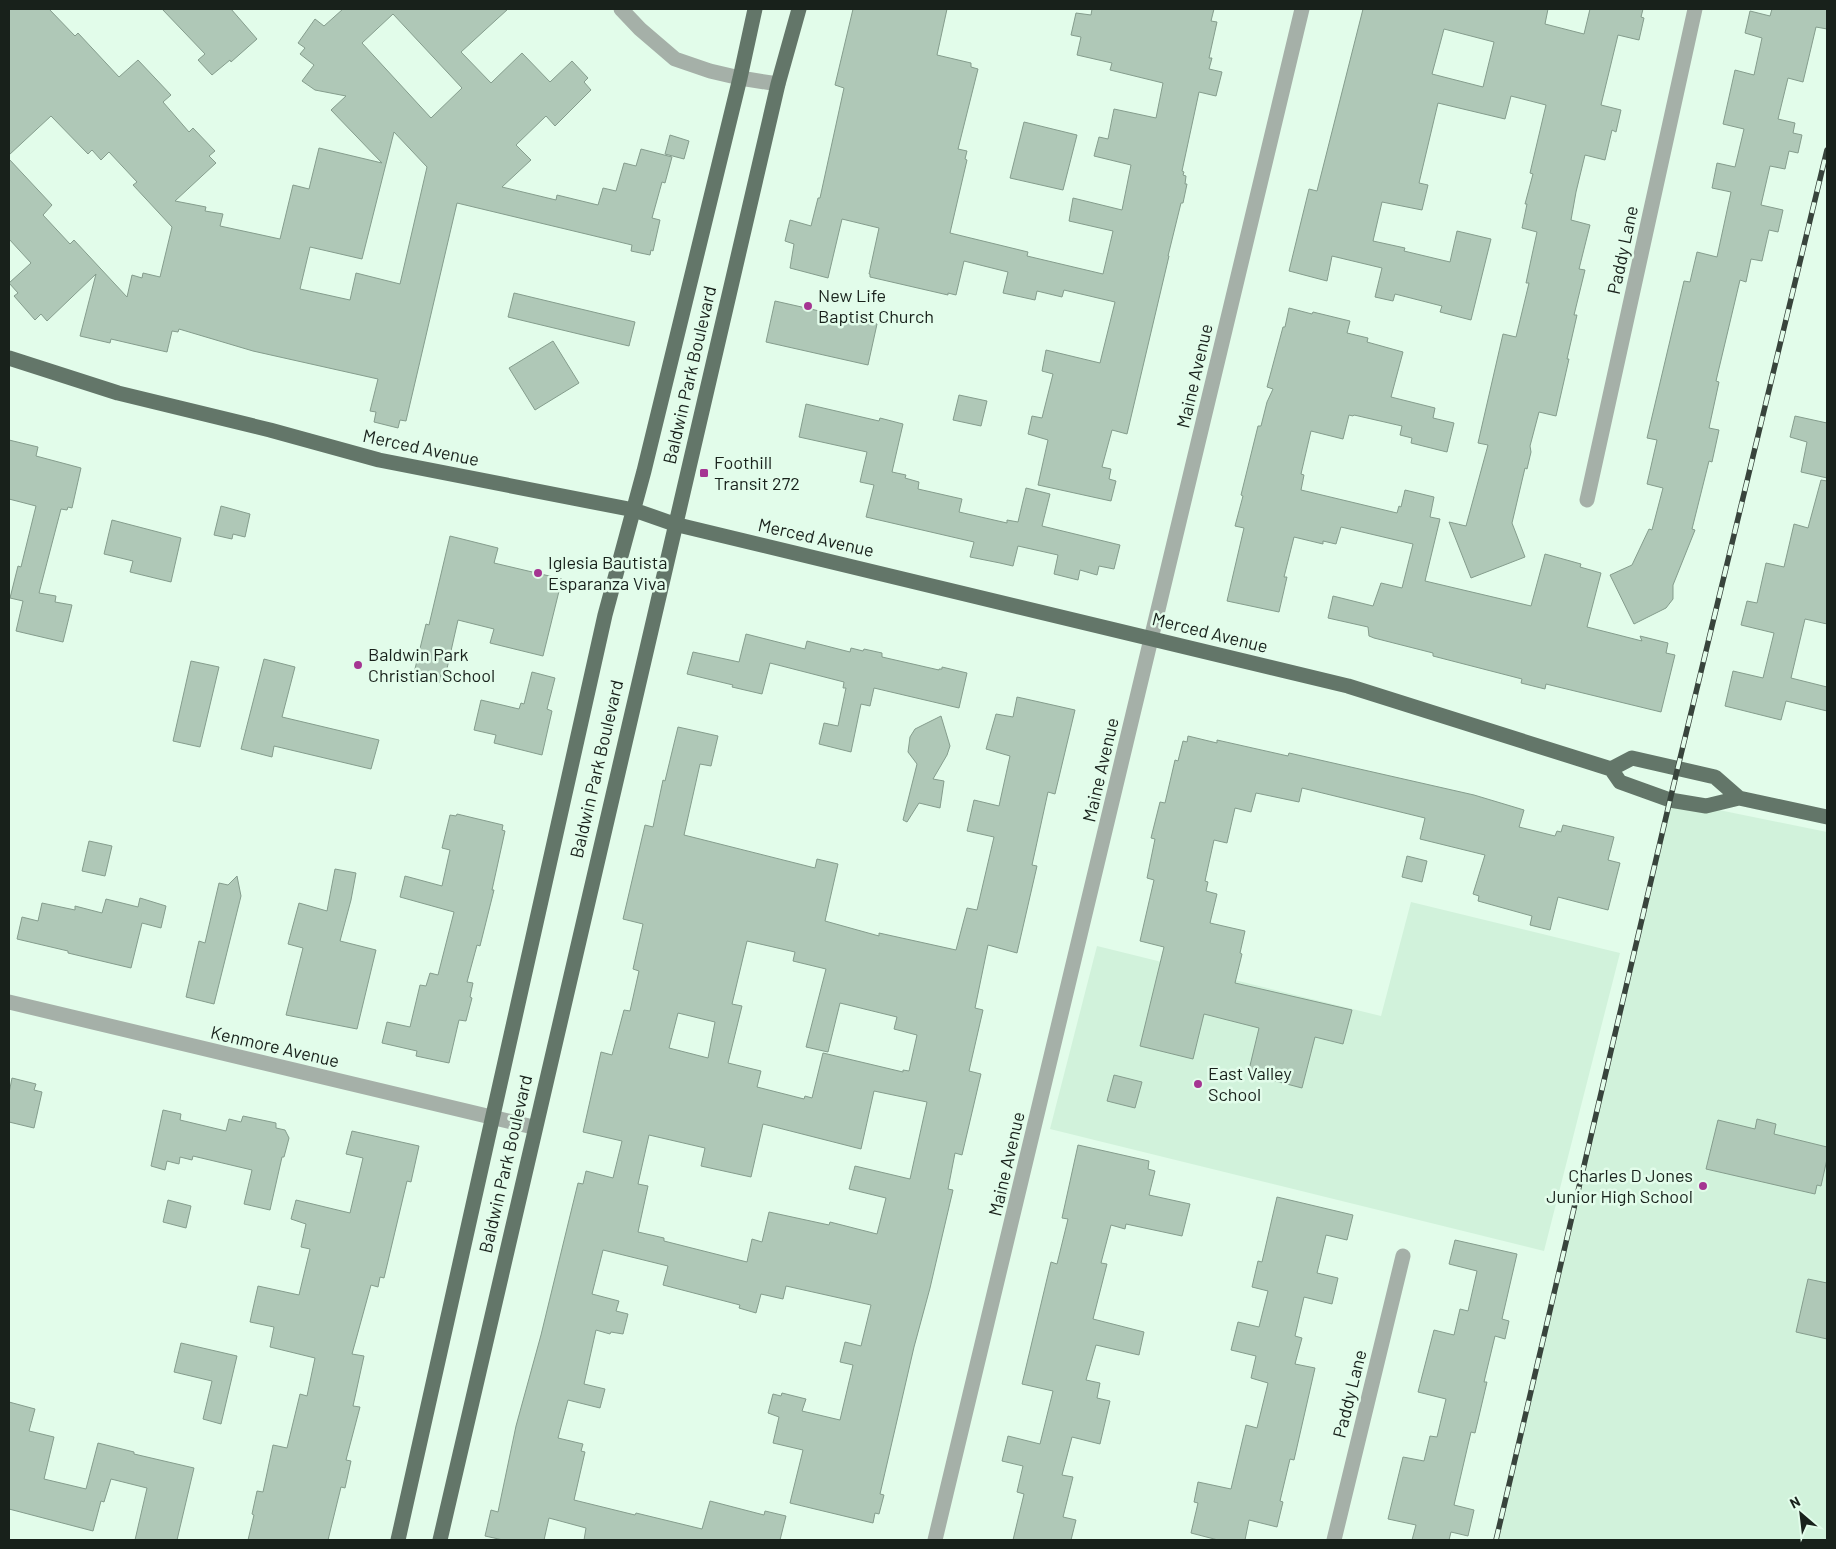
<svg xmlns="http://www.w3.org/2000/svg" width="1836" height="1549" viewBox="0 0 1836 1549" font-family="Barlow,sans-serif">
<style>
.built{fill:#d1f2db}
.building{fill:#afc8b7;stroke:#859d8d;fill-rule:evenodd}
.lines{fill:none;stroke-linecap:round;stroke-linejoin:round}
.minor{stroke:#a5b0a8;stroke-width:15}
.major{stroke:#637669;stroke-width:15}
.rail-casing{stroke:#38443c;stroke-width:5.5}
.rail{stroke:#e2fcea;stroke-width:4;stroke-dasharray:11;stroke-linecap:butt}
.poi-dot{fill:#a53592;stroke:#e2fcea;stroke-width:2}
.labels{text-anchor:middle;stroke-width:5;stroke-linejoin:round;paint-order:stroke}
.street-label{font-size:18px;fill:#18211b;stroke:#e2fcea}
.poi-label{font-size:18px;fill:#18211b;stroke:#e2fcea;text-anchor:start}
</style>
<rect width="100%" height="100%" fill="#e2fcea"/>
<path class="built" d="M1670,800l157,32v708h-331z
M1411,902l209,51 -76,298 -494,-122 47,-183 284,70z"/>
<path class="building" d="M9,9h40l26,27 3,-3 41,44 19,-17 33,35 -8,7 26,30 4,-4 22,23 -6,5 7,7 -41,38 31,6 -1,4 18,3 -3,12 60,13 13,-54 16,4 10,-41 63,15 -51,-53 15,-14 -31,-6 -13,-9 12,-16 -14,-11 5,-6 -7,-5 17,-24 9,7 19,-17h165l-47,43 30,31 31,-30 28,29 22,-21 16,17 -4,4 7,8 -36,36 -9,-10 -30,29 15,15 -29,27 54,13 1,-5 41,10 5,-17 13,3 8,-28 12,3 5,-17 31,8 -7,26 -3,-1 -10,36 8,2 -7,31 -2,-1 -1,5 -19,-4 1,-6 -175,-42 -51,218 -6,-1 -2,8 -24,-6 2,-10 -6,-1 8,-32 -125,-28 -74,-22 -1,3 -6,-1 -5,21 -56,-13 -1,4 -30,-7 16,-62 -49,47 -6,-7 -6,6 -21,-24 4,-3 -9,-10 22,-20 -22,-24v-80l43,46 -9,10 27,29 4,-4 53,57 5,-22 10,3 1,-5 17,4 12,-50 -39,-42 4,-3 -28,-30 -8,8 -9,-10 -4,4 -37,-38 -42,39zM393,14l69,74 -31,30 -69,-75zM394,132l33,35 -27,117 -44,-11 -6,27 -50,-11 10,-42 52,12z
M162,9h69l26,30 -26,23 -1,-2 -18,15 -14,-15 7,-6z
M853,9h94l-10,46 34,8v4l7,2 -20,80 9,2 -2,8 2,1 -17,73 78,19 -1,4 76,18 10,-43 -44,-10 4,-23 49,12 9,-45 -37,-9 5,-19 9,2 6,-30 42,9 7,-35 -53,-13 2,-7 -35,-8 4,-18 -10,-2 5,-22 15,2 1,-6h122l-3,12 6,1 -8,36h3l-3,11 13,3 -6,24 -17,-4 -17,79 2,1 -1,3 3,1 -1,8h2l-4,19h-2l-13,53h1l-42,178 -15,-4 -10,37 9,2 -2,10 7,2 -5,20 -73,-16 10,-45 -20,-6 4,-18 10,2 11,-44 -11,-3 4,-21 54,13 15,-61 -51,-12 -2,7 -25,-6 -2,9 -32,-7 5,-21 -44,-11 -8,34 -8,-2v2l-78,-18v-3h-1l10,-46 -37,-9 -14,59 -38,-10 4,-24 -9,-3 5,-21 21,6 7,-28h2l24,-110 -9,-3z
M1363,9h185l-3,15 39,10 6,-25h53l-2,8 3,1 -5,22 -21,-5 -17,70 20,5 -5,22 -4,-2 -7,30 -20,-5 -9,37 -5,28 19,5 -11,44 6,1 -11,45h3l-10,44h2l-13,57 -17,-4 -9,34 1,6 -4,17 -2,-1 -13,55 13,34 -54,21 -22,-56 17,4 22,-81 -10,-2 25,-109 13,3 13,-54h-3l11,-51 -15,-4 5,-24h-2l8,-30 -3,-1 16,-68 -35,-9 -6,23 -67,-16 -19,80 9,2 -6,25 -40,-8 -9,39 32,7 -1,3 46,11 7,-31 34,8 -20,81 -31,-8 2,-6 -47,-12 -2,7 -18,-4 7,-29 -50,-12 -5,25 -38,-10 20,-82 8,2zM1444,29l50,13 -11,45 -51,-13z
M1772,9h55v20l-11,-2 -13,55 -15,-4 -10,41 17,4 -2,10 9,2 -4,18 -9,-2 -4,18 -15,-3 -9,39 22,5 -5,22 -9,-2 -7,31 -11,-2 -5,23 -6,-2 -24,101 3,1 -10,46 10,2 -7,32 -3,-1 -17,68 3,1 -22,55v14l-7,9 -32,16 -24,-49 22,-10 17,-36 3,1 11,-42 -16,-4 10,-44 -10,-2 37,-157 6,1 7,-30 20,5 14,-65 -19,-4 5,-25 18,4 9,-38 -21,-5 12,-54 19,5 8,-37 -17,-5 5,-22 20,5z
M1024,122l53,13 -14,55 -53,-12z
M670,135l19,6 -5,18 -19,-5z
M514,293l121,29 -6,24 -121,-29z
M775,301l102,23 -9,41 -102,-23z
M1289,308l23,6 1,-2 37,9 -3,12 21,5 -1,4 36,10 -12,45 44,11 -2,10 21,5 -7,29 -36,-9 1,-5 -12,-3 2,-9 -48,-11 -1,1 -4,-1 -6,24 -32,-8 -10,43 3,1 -3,15 96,23 2,-7 2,1 4,-17 29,7 -4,20 10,2 -15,62 106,25 14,-52 36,10 -1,3 21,6 -14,54 55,14 -2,-5 28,7 -2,10 9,2 -14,57 -115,-28 -1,5 -24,-6 1,-4 -89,-23v-3l-59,-15 -5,-2 -1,-9 -40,-9 5,-22 40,10 8,-23 21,5 11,-44 -72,-17 -5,17 -13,-3v3l-29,-7 -10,40h3l-8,35 -52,-11 17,-73 -9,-2 8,-30 -2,-1 17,-69h3l6,-24 6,-13 -6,-2 16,-60h2z
M553,341l26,42 -44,27 -26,-42z
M959,395l28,6 -6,25 -28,-6z
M806,404l73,17 1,-3 23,6 -11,48 14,3 -1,3 14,4 -1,7 44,10 -3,13 48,11v-3l11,2 8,-34 24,6 -8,32 78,19 -6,24 -15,-3 -2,9 -17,-5 -2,10 -24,-6 4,-19 -40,-9 -5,20 -13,-3 -30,-6 4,-15 -108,-25 8,-32 -14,-3 7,-30 -68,-15z
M1795,416l32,7v55l-26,-6 6,-30 -17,-5z
M9,440l29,7 -2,9 45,12 -9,40 -4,-1 -1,3 -6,-1 -22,84 17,3 -1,6 17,3 -9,37 -47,-11 7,-30 -13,-3 8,-32 3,1 15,-61 -27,-7z
M1821,480l6,1v143l-22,-5 -14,59 36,9v24l-41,-10 -5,19 -56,-14 8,-35 30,7 11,-45 -33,-8 6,-24 10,2 9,-40 18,4 10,-43 14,4z
M221,506l29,8 -5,23 -12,-3 -1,5 -18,-4z
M112,520l69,18 -10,44 -41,-10 3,-11 -29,-7z
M450,536l48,12 -4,15 68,16 -19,77 -53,-13 4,-14 -36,-9 -12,53 -4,-1 -3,11 -26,-6 13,-53 3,1z
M746,634l59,15 2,-8 43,11 1,-4 12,3 1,-2 18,4v4l57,13v-1h3v-2l25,6 -8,35 -85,-20 -4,18 -9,-2 -10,48 -32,-8 5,-21 14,3 8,-38h-3l1,-6 -74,-19 -8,31 -30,-7 1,-2 -46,-11 6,-22 46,10z
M264,659l31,8 -13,50 97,23 -8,29 -97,-23 -2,11 -31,-8z
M191,661l28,6 -19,80 -27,-6z
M532,672l23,6 -8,31 5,2 -10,44 -48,-12 2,-8 -22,-5 7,-30 38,9 2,-6 3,1z
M1017,697l58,13 -20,84 -7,-2 -16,73 5,1 -20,87 -29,-8 -13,63 8,2 -14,61 12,3 -19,81 -7,-2 -7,36 5,1 -23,98 -16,59 -34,147 4,1 -5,19 -4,-1 -2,10 -83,-20 13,-53 -30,-7 6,-26 -11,-4 5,-19 8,2 1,-3 24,6 -4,12 38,9 13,-55 -13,-3 5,-20 16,4 10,-41 -85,-19 -3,13 -22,-5 -5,19 -17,-5 1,-3 -77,-20 5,-19 -65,-16 -11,44 27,7 -3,10 12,3 -5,20 -12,-2 -1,2 -14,-4 -12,54 21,5 -5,19 -32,-8 -10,38 25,6 -2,7 4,1 -11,48 61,15 1,-2 66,16 8,-28 54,14 1,-4 21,5 -6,24h-196l2,-12 -37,-10 -5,22h-41l-18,-4 6,-26 7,2 18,-86 25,-91 37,-152 5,1 3,-13 27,7 9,-37 -39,-9 18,-80 11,3 12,-45 6,1 9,-40 -6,-2 10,-45 -20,-5 22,-94 8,2 10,-47 2,1 13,-54 40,9 -7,30 -11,-2 -16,71 131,33 2,-9 21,5 -13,57 54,15v-3l77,17 11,-42 10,2 17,-73 -27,-6 7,-31 25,6 11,-50 -24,-7 10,-35 17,3zM747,941l48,11 -2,9 33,8 -20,78 22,5 12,-49 57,14 -3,12 23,6 -8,36 -6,-1v2l-80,-19 -11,45 -7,-2 -1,3 -47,-12 4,-16 -33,-8 14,-57 -10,-2zM678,1013l37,9 -7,36 -39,-10zM874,1091l53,11 -17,77 -55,-13 -6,23 37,9 -9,36 -47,-12 -1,3 -60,-13 -7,30 -10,-3 -5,23 -83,-21v-3l-26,-6 10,-46 -10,-2 11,-49 56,13 -4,18 50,11 12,-53 98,25z
M941,716l9,30 -3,9 -14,24 11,2 -4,27 -21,-5 -12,19 -4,-2 14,-56 -9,-12 2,-15 5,-8z
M1188,736l29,7v-3l71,16 1,-3 185,42 50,15 -5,17 36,9 2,-5 4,1 2,-7 51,12 -6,23 12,3 -12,47 -50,-13 -8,33 -20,-5 2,-9 -54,-15 1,-5 -6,-2 12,-39 -65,-16 5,-21 -123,-30 -3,14 -43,-9 -5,19 -16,-4 -8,35 -13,-3 -9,41 3,1 -2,9 11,3 -7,29 35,8 -5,22 2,1 -7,29 117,27 -9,34 -28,-7 -13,51 -54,-14 11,-46 -55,-14 -11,45 -53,-13 24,-99 -24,-6 14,-61 -7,-2 8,-39 -4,-1 9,-36 5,1 10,-43 3,1 5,-20 4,1z
M457,814l46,11 -1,5 3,1 -13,59h2l-14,56 -3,-1 -10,37 6,1 -3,14 2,1 -6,23 -7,-1 -10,43 -33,-7 1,-5 -35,-8 5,-21 23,5 10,-42 6,1 4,-13 8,2 16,-63 -54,-15 5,-21 37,10 8,-36 -8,-2 8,-33 6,1z
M89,841l23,5 -7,30 -23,-5z
M1407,856l20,5 -5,21 -20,-5z
M335,869l21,4 -5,27 -11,41 36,9 -19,79 -71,-14 17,-67 -15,-4 11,-41 28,8z
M237,876l4,20 -27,108 -28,-7 13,-56 6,2 14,-60 9,2z
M140,898l26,8 -5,22 -19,-5 -11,45 -63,-15v-2l-51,-12 5,-22 16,4 4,-18 33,7v-4l27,7 4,-14 32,8z
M1114,1075l28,7 -7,26 -28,-7z
M12,1078l24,6 -2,6 8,2 -8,36 -25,-6v-29z
M163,1110l18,4 -1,6 46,11 3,-12 12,3 2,-6 33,7v5l9,2 4,8 -5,19h-2l-12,53 -26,-6 8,-34 -59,-14 -1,4 -12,-3 -1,7 -12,-3 -2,9 -14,-4z
M1757,1119l19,5 -2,10 53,13v12l-6,27 -4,-1 -2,9 -109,-25 12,-49 37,9z
M352,1131l67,15 -8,36 -4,-1 -23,97 -4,-1 -2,10 -7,-2 -19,69 12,2 -11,50 7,1 -14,53 5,1 -6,27 -4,-1 -13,53h-80l6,-25 -2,-1 5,-23 6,1 10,-47 14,3 13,-54 7,2 8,-38 -45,-11 4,-20 -24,-5 8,-36 41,9 11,-46 -9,-2 5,-23 -15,-5 5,-19 54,13 13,-55 -17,-4z
M1078,1145l71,16 -1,8 7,2 -6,24 41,9 -8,32 -56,-12 -1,5 -14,-4 -10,38 6,1 -14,55 51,13 -5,23 -43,-10 -10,35 14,3 -3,15 13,3 -10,43 -28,-7 -10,38 11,2 -10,40 13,3 -5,20h-58l11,-46 -7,-2 6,-26 -21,-5 6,-25 32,8 13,-53 -31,-7 29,-122 6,2 11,-45 -6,-1z
M1277,1197l76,18 -6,25 -21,-5 -9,38 21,5 -6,26 -28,-7 -9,39 7,2 -7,26 20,4 -21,92 -4,-1 -10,42 3,1 -6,25 -28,-7 -4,20h-27l-27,-7 7,-30 -4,-1 4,-20 33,7 15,-64 11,3 11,-45 -17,-5 5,-22 -25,-6 7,-28 21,5 9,-36 -16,-4 6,-26 4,1z
M168,1200l23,6 -5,22 -23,-6z
M1455,1240l62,14 -15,65 7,2 -4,18 -10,-3 -11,46h3l-12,51 -4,-1 -17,73 20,5 -6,26 -17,-4 -2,8h-37l4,-15 -28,-6 15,-62 21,4 6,-25 7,1 9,-38 -28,-7 16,-62 20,5 6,-26 8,2 9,-40 -28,-7z
M1808,1279l19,4v56l-31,-7z
M181,1343l56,13 -16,68 -18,-5 9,-38 -38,-9z
M9,1402l26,7 -6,22 25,6 -10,42 42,10 12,-46 36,9v2l60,14 -17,72h-42l12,-52 -36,-9 -7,23 -3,-1 -8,30 -84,-22z"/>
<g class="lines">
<path class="minor" d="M621,9l19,20 35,30 35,12 30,7 38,6
M1587,500l108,-491
M9,1002l524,125
M935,1540l367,-1531
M1334,1540l69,-284"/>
<path class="major" d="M9,358l109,35 152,37 109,30 255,50 40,14 674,162 263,83 9,13 50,18 36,6 33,-8 88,19
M1611,769l21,-11 83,19 24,21
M398,1540l207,-925 39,-144 96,-393 15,-69
M440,1540c109,-486 223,-971 338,-1456l21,-75"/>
<defs>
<path id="rail" d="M1496,1540l174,-740 157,-650"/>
</defs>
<use href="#rail" class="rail-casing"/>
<use href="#rail" class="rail"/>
</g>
<g class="poi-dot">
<circle cx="808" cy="306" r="5"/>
<rect x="699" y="468" width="10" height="10" rx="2.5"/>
<circle cx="538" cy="573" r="5"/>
<circle cx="358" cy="665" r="5"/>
<circle cx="1198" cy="1084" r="5"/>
<circle cx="1703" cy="1186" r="5"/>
</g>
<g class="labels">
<g class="street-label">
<text transform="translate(1623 250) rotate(-78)" y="6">Paddy Lane</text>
<text transform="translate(690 375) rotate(-77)" y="6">Baldwin Park Boulevard</text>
<text transform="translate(1195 376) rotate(-77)" y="6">Maine Avenue</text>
<text transform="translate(421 448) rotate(12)" y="6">Merced Avenue</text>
<text transform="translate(816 538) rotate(13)" y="6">Merced Avenue</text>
<text transform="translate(1210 633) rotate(14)" y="6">Merced Avenue</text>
<text transform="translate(597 769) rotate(-77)" y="6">Baldwin Park Boulevard</text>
<text transform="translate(1101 770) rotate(-77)" y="6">Maine Avenue</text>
<text transform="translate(275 1047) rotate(13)" y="6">Kenmore Avenue</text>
<text transform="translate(506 1164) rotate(-77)" y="6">Baldwin Park Boulevard</text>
<text transform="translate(1007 1164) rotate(-77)" y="6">Maine Avenue</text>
<text transform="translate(1350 1394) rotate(-76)" y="6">Paddy Lane</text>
</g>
<g class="poi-label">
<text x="818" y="302">New Life<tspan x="818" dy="21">Baptist Church</tspan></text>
<text x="714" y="469">Foothill<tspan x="714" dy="21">Transit 272</tspan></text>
<text x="548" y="569">Iglesia Bautista<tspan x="548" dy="21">Esparanza Viva</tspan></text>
<text x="368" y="661">Baldwin Park<tspan x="368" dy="21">Christian School</tspan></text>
<text x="1208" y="1080">East Valley<tspan x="1208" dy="21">School</tspan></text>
<text x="1693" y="1182" text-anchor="end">Charles D Jones<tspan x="1693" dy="21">Junior High School</tspan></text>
</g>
</g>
<rect width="1836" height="1549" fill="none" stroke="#18211b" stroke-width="20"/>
<g transform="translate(1801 1514) rotate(332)" stroke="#e2fcea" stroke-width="4" paint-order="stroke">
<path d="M0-4L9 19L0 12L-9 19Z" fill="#18211b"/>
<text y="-8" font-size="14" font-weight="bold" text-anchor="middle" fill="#18211b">N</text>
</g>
</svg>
